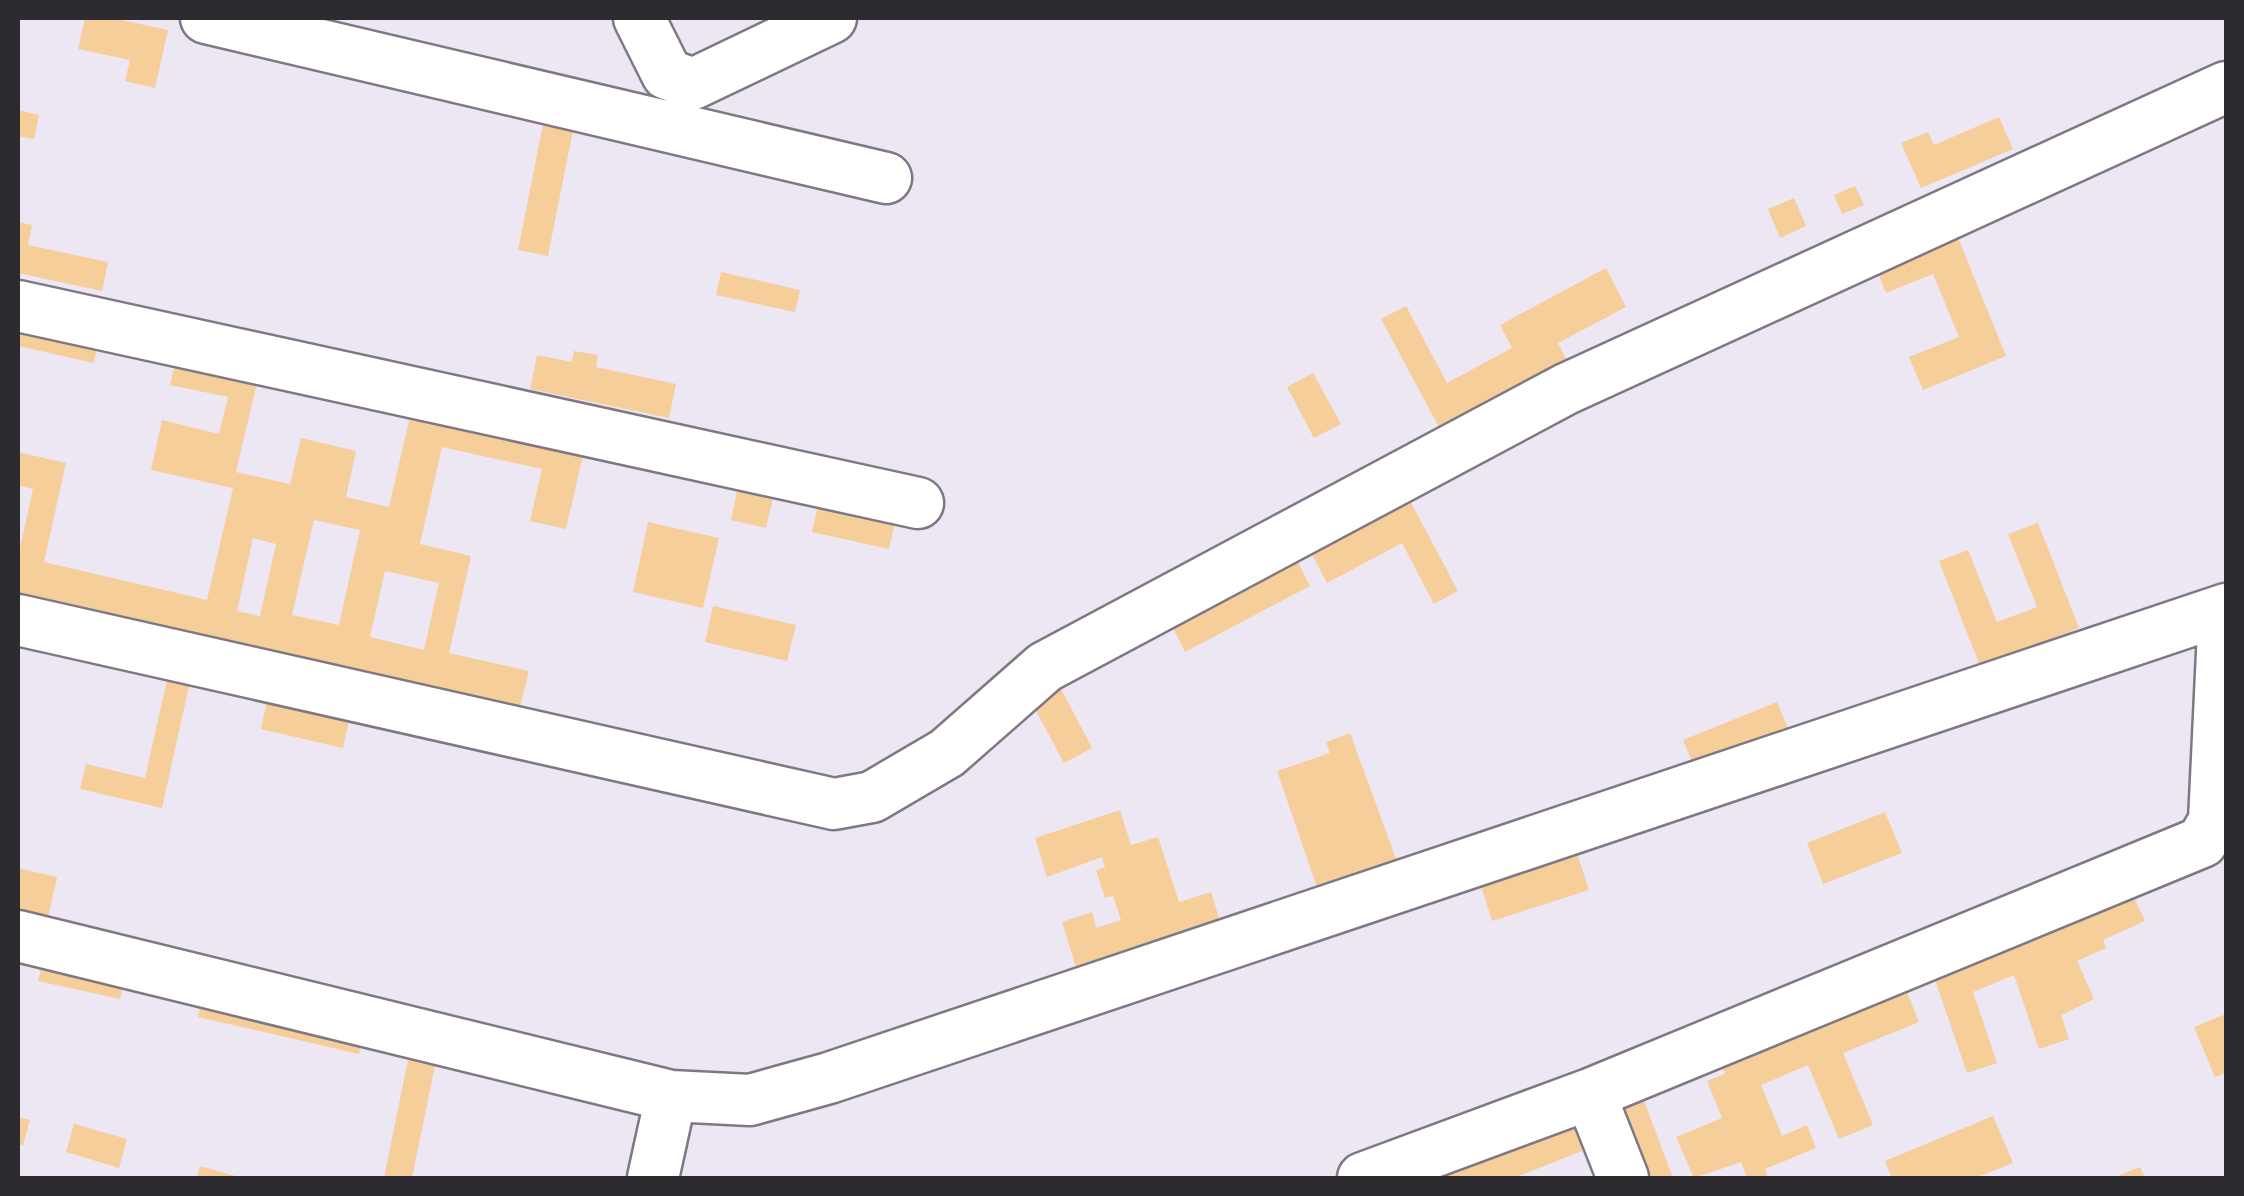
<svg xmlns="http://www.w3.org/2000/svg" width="2244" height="1196" viewBox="0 0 2244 1196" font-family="'Asap Condensed',sans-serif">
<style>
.building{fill:#f6ce9a;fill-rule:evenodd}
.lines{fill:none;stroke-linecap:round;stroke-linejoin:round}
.minor-casing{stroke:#7e7883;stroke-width:55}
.minor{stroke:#fff;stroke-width:50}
</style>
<rect width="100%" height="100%" fill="#ede6f3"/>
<path class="building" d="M85,18h27l56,12 -13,58 -30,-7 5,-21 -52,-11z
M18,110l21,5 -5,24 -16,-3z
M1999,117l14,32 -92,39 -20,-45 27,-11 6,13z
M544,119l30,6 -26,131 -30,-6z
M1855,186l9,19 -22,9 -8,-19z
M1794,198l12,28 -26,12 -12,-29z
M18,222l14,3 -4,20 80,17 -6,29 -84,-18z
M1952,223l54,133 -83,34 -14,-33 50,-20 -26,-63 -47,19 -15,-37z
M1606,268l20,39 -68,36 9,18 -127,68 -59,-110 25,-13 41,77 65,-35 -12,-23z
M721,272l79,18 -5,22 -79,-17z
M18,326l80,16 -4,21 -76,-17z
M574,351l24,4 -2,12 80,17 -7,34 -139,-29 7,-34 35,7z
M177,356l82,18 -23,98 54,12 11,-46 55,13 -10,46 43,10 23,-99 173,39 -19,82 -36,-8 12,-52 -100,-22 -22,97 51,12 -22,97 80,18 -9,36 -502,-114v-36l15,-68 -15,-4v-33l48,11 -22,99 163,38 26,-112 -82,-18 11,-50 57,14 9,-37 -58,-12zM314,520l46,10 -21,95 -47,-10zM253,538l23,6 -16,72 -23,-5zM385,571l54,12 -15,67 -54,-13z
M1313,373l28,51 -27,14 -27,-51z
M740,477l36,8 -10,43 -35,-8z
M820,495l77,18 -8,36 -77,-17z
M1408,497l50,94 -24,13 -32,-61 -75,40 -18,-34z
M648,522l71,16 -16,70 -70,-16z
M2038,523l41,105 -99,38 -41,-105 29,-11 29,72 40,-15 -29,-73z
M1295,557l15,29 -125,66 -15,-30z
M713,606l83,19 -9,36 -82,-19z
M1056,679l36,69 -28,15 -37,-69z
M167,680l22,6 -27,122 -82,-19 6,-25 59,14z
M269,691l82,19 -8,38 -82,-19z
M1777,702l14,34 -94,38 -14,-34z
M1350,733l49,134 -81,23 -41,-119 53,-18 -4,-11z
M1120,810l11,35 27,-8 21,65 32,-10 9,29 -144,46 -14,-45 30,-10 4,16 25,-8 -8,-24 -8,2 -9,-28 9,-3 -3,-10 -55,20 -12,-39z
M1885,812l17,41 -79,31 -16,-41z
M1578,856l11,34 -97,31 -11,-35z
M18,868l39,9 -10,45 -29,-7z
M2129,887l16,34 -42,19 3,8 -29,13 17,38 -33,16 8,24 -30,10 -25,-74 -41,17 24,71 -30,10 -34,-99z
M45,953l81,19 -6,27 -82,-18z
M204,990l161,37 -6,27 -161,-37z
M1906,990l13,32 -76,31 30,72 -34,14 -31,-74 -47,20 21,51 25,-11 9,23 -51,21 3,9h-21l-6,-16 -47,16 -18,-41 46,-19 -15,-37 18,-7 -3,-9z
M2226,1014v59l-11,4 -21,-50z
M411,1045l27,6 -26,127h-28z
M1644,1101l29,77h-30l-25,-67z
M1993,1116l20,47 -38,15h-83l-7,-17z
M18,1117l12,3 -7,25 -5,-1z
M1588,1123l9,22 -83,33h-115l72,-26 4,12z
M74,1124l53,15 -8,29 -53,-16z
M200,1166l39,11v1h-42z
M2140,1167l5,11h-32z"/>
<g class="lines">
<defs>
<path id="minor" d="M206,18l680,160
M639,18l28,56 26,10 138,-66
M18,306l900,197
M18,620l816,184 38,-7 75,-44 98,-86 521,-278 660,-302
M18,936l653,160 79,4 79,-22 1397,-469
M1590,1094l33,84
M653,1178l18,-82
M1363,1178l227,-84 612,-252 12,-21 10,-211"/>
</defs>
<use href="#minor" class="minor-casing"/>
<use href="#minor" class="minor"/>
</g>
<rect width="2244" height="1196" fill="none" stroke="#2e2b30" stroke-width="40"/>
</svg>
